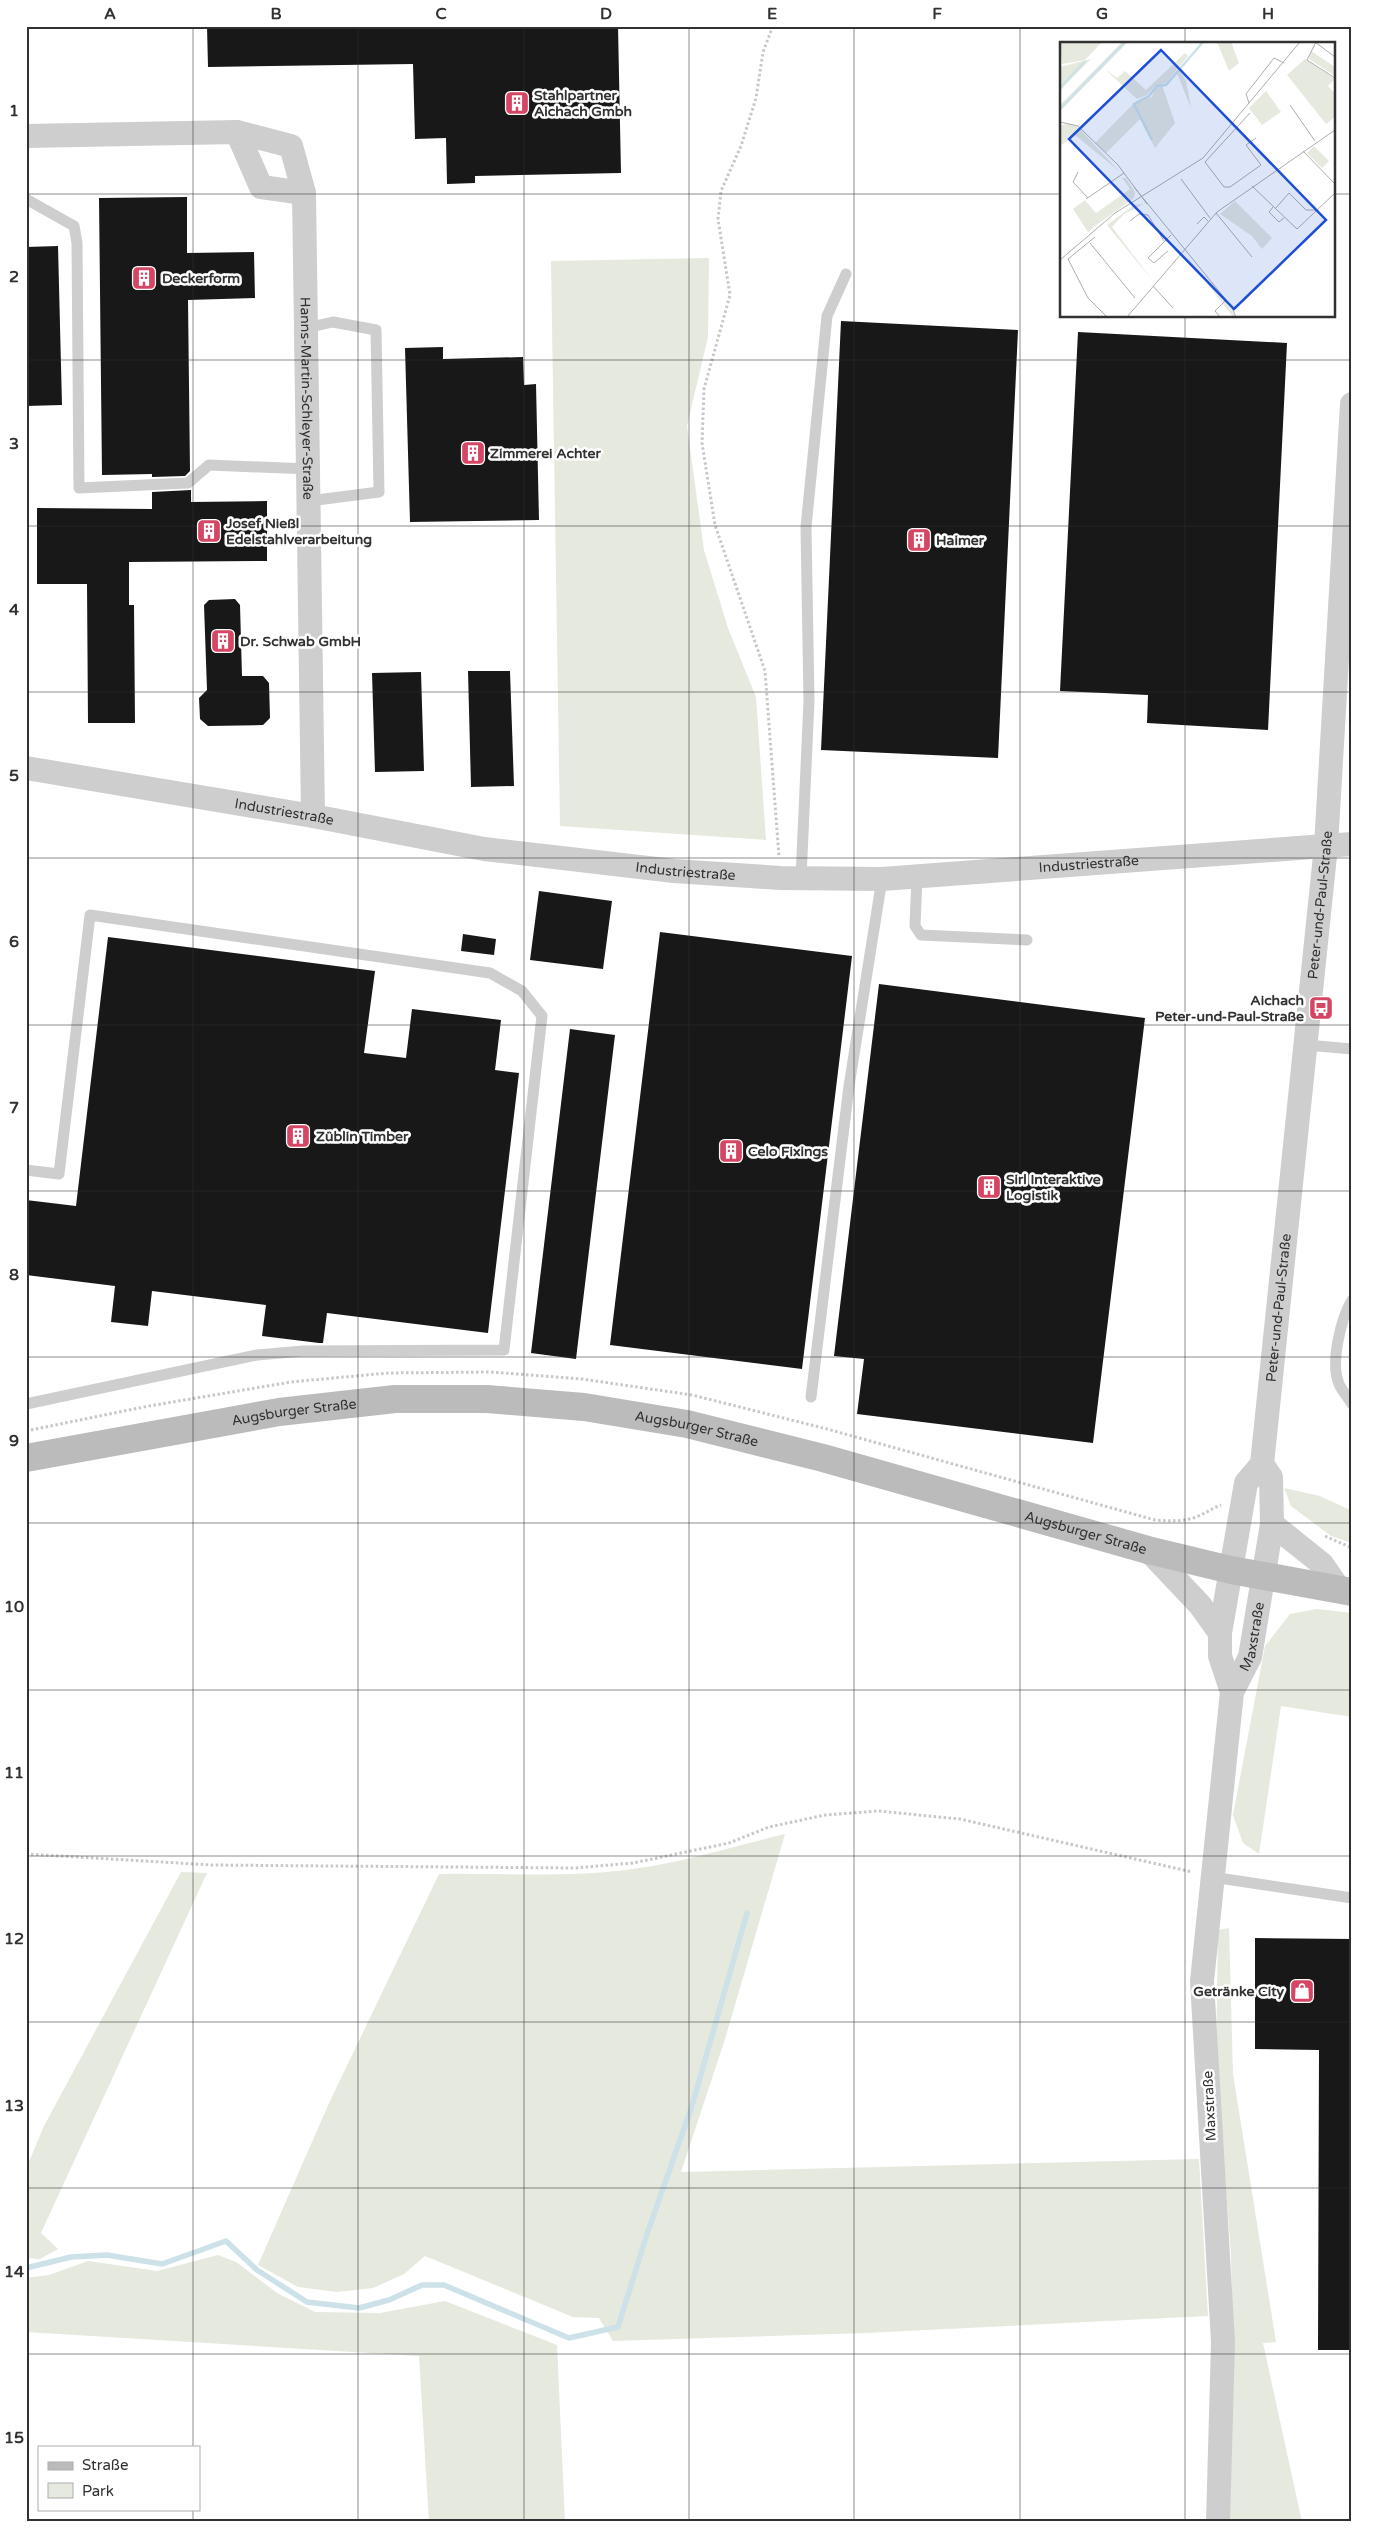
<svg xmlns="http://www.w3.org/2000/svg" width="1378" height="2548" viewBox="0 0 1378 2548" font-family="'Varela Round',sans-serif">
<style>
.green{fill:#e5e9de}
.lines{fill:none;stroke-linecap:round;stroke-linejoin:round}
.stream{stroke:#cce1e8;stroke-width:5.5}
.building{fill:#181818}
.path{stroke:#c8c8c8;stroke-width:3;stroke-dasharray:2.5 2.5;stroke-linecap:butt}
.lane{stroke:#cecece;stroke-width:11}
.street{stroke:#cecece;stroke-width:24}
.secondary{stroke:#bbb;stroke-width:28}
.grid{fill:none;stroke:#313131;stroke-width:1;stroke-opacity:0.55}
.labels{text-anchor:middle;stroke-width:5;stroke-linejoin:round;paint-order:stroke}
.poi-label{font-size:14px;font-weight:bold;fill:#313131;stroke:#fff;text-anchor:start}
.street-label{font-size:14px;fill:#313131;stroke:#fff}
.inset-river{fill:none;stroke:#cce1e8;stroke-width:2.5}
.inset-road{fill:none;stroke:#adadad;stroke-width:1}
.view{fill:#1d4ed8;fill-opacity:0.15;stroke:#1d4ed8;stroke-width:2.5}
.inset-edge{fill:none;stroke:#313131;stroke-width:2.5}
.neatline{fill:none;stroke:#313131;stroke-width:2}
.grid-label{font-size:16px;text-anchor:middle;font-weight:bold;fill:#313131}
</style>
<rect width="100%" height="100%" fill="#fff"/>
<path class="green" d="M709,258l-1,79 -21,89 17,124 24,78 28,69 10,143 -206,-14 -9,-565z
M1284,1488l36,8 32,15v32l-21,-7 -40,-30z
M1317,1609l35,4v104l-71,-11 -22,148 -16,-11 -10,-28 32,-169 25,-32z
M785,1834l-60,205 -44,133 518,-13 9,157 -342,17 -253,8 -14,-23 -26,-1 -148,-61 -21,18 -31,14 -36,4 -39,-5 -40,-22 72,-164 109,-227c64,-1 131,4 194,-5 51,-7 101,-23 152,-35z
M181,1872l26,1 -166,360 17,16 -18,10 -14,-1v-89l18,-43z
M1229,1928l4,146 43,268 -13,1 39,179h-76l7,-165 -2,-103 -15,-192 2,-132z
M218,2255l18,7 41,31 38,19 65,1 65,-12 112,44 8,177h-136l-10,-166 -393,-24v-54l23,-3 39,-14 69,10z"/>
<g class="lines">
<path class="stream" d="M26,2268l45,-11 36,-2 55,9 64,-23 31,29 50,32 52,6 30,-8 33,-15h22l125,53 49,-11 29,-93 44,-125 56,-196"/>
</g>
<path class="building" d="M207,26h411l3,147 -146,3v7l-28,1 -1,-46 -31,1 -2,-75 -205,3z
M187,197v56l67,-1 1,46 -67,2 2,171 -5,5 -33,1v-3l-50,1 -3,-277z
M58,246l4,159 -36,1v-159z
M841,321l177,9 -20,428 -177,-8z
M1078,332l209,11 -19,387 -121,-7 1,-28 -88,-4z
M443,347v12l80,-2 1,28 12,-1 3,136 -129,2 -5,-174z
M191,490v12l76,-1v60l-138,1v43h5l1,118h-47l-1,-139h-50v-76l115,1v-17z
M235,599l5,6 2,71h21l6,7 1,35 -7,7 -55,1 -8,-7 -1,-21 8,-8 -3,-85 5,-5z
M468,671h42l4,115 -43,1z
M421,672l3,99 -49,1 -3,-99z
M539,891l73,10 -9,68 -73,-9z
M660,932l192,24 -50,413 -192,-24z
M463,934l33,5 -2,16 -33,-4z
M108,937l267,34 -11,82 42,5 6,-49 89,11 -6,50 24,3 -31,260 -161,-20 -4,30h-4l-57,-7 4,-31 -114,-14 -4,35 -37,-4 4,-36 -89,-11v-75l50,6z
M879,984l266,34 -52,425 -236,-29 7,-55 -30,-3z
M570,1029l45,6 -39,324 -45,-6z
M1255,1938l97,1v411h-34l1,-300 -64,-1z"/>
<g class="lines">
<path class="path" d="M773,26l-10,26 -7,46 -15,48 -20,45 -3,28 12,76 -26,94 -2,54 13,82 50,146 14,186
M26,1431l123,-25 142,-24 97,-9 103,-1 91,7 110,16 135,34 328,91c14,1 27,2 41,-3 9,-3 16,-9 25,-12
M1325,1536l27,12
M26,1854l186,11 363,3 58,-5 96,-20 40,-16 56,-12 53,-4 82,8 232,53"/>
<path class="lane" d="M26,199l48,27 3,17 2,245 109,-5 21,-18 100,4
M306,328l27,-6 43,8 3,162 -70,9
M917,876l-2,50 6,9 106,5
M801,878l8,-177 -3,-174 21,-211 19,-42
M1306,1045l46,4
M26,1170l33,4 31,-259 400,58 32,18 20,25 -38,334 -201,1 -46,4 -231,49
M1352,1300c-11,18 -22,63 -13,84 3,7 9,13 13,20
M811,1397l38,-311 33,-207
M1212,1877l140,21"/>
<g class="street">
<path d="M237,132l24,55 43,6"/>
<path id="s1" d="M26,136l211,-4 54,14 13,47 9,623"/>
<path id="s2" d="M26,768l287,48 171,33 190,22 107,7 101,1 470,-35"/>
<path d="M1272,1524l50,40 18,26"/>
<path d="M1148,1550l52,55 20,28"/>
<path id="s3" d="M1232,1692l-12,-36v-23l26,-150 16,-19 64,-618 26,-442"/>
<path id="s4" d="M1218,2522l5,-180 -21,-361 30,-289 18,-35 22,-133 -1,-47 -9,-13"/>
</g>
<path class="secondary" id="s5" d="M26,1458l253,-46 116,-13h92l97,8 103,17 136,34 325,92 83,20 121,22"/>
</g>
<path class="grid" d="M193,26v2421M358,26v2496M524,26v2496M689,26v2496M854,26v2496M1020,26v2496M1185,26v18M26,194h1036M1334,194h18M1185,316v2206M26,360h1326M26,526h1326M26,692h1326M26,858h1326M26,1025h1326M26,1191h1326M26,1357h1326M26,1523h1326M26,1690h1326M26,1856h1326M26,2022h1326M26,2188h1326M26,2354h1326M193,2509v13"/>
<defs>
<symbol id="building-square" viewBox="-11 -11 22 22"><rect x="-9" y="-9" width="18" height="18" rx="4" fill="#d54664" stroke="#fff"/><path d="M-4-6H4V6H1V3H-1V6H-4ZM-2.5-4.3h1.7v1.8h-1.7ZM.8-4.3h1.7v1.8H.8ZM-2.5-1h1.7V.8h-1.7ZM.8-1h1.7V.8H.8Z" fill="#fff"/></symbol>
<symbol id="bus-square" viewBox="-11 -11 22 22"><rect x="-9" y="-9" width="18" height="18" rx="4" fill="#d54664" stroke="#fff"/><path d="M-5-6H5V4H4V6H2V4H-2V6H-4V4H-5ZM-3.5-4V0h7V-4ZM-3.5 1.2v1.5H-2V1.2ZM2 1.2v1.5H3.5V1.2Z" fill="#fff"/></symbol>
<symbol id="shop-square" viewBox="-11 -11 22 22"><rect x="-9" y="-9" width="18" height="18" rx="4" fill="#d54664" stroke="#fff"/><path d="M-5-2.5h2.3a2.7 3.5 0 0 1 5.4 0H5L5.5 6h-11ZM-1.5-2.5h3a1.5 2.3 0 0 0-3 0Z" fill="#fff"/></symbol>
</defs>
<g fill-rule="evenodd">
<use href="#building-square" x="503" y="89" width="28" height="28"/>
<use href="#building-square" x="130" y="264" width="28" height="28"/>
<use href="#building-square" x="459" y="439" width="28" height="28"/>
<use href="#building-square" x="195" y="517" width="28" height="28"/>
<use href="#building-square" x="905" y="526" width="28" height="28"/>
<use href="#building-square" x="209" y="627" width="28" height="28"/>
<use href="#bus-square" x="1307" y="994" width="28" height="28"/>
<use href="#building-square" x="284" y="1122" width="28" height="28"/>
<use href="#building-square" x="717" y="1137" width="28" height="28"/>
<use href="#building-square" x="975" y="1173" width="28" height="28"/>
<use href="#shop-square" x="1288" y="1977" width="28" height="28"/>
</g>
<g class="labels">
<g class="poi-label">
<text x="534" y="100">Stahlpartner<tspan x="534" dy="16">Aichach Gmbh</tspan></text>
<text x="162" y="283">Deckerform</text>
<text x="490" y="458">Zimmerei Achter</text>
<text x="226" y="528">Josef Nießl<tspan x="226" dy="16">Edelstahlverarbeitung</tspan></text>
<text x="936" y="545">Haimer</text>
<text x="240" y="646">Dr. Schwab GmbH</text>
<text x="1304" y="1005" text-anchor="end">Aichach<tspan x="1304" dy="16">Peter-und-Paul-Straße</tspan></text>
<text x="316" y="1141">Züblin Timber</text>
<text x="748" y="1156">Celo Fixings</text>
<text x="1006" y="1184">Sirl Interaktive<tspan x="1006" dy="16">Logistik</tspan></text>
<text x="1284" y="1996" text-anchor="end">Getränke City</text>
</g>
<g class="street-label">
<text dy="5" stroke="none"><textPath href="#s1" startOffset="521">Hanns-Martin-Schleyer-Straße</textPath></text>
<text dy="5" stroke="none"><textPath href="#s2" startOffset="262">Industriestraße</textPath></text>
<text dy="5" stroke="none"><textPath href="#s2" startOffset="1072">Industriestraße</textPath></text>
<text dy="5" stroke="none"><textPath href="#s2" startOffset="668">Industriestraße</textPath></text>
<text dy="5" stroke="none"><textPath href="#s3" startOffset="800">Peter-und-Paul-Straße</textPath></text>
<text dy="5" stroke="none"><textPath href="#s3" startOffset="395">Peter-und-Paul-Straße</textPath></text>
<text dy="5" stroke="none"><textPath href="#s5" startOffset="272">Augsburger Straße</textPath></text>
<text dy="5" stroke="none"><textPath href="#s5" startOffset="678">Augsburger Straße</textPath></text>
<text dy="5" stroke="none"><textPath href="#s5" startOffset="1081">Augsburger Straße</textPath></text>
<text dy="5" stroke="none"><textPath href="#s4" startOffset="892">Maxstraße</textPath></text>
<text transform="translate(1209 2106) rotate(-93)" y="5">Maxstraße</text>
</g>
</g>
<g transform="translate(1060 42)">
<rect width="275" height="275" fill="#fff"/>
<path d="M0,0h42l-17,18 -23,4zM62,0h6l-68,69v-6zM157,0h14l8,21 -10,8zM251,9l24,16v9l-26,-17zM125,11l3,3 -22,27 -11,3 -8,9 -10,4 -32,-30 12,9 8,-7 21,19zM31,17l-20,20 -11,12v-24zM245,17l30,20 -7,7 7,7v24l-9,7 -39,-49zM119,28l7,11 5,27 -14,-35zM102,43l13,38 -20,25 -15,-29 -34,34 -11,-10 39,-40 18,-6 3,-8zM206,49l15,21 -19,13 -13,-17zM11,82l7,3 41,44 -44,-36 -15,11v-21zM254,104l15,15 -7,7 -15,-15zM62,136h4l9,14 -1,6 -39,28 -35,33 28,-27 -15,-23 12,-9 15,18 -4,-5 34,-24zM175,159l37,37 -10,11 -10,-13 -32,-22zM84,162l-20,10 -12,13 41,54 -46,-56 27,-20zM126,214l44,50 5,11h-2z" fill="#e5e9de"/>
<path class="inset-river" d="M0,46l25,-27M0,67l65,-67M92,98l-18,-36 15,-8 8,-10 9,-1 37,-43"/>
<path class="inset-road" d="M255,0l20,15M256,0l-9,18 28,18M189,61l-3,-9 28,-36 10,5M230,63l25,36M190,71l-45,49 19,25h6l31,-22 -15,-20 10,-7M0,80l18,4 40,39 29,39M243,109l32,33M18,130l-5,10 15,16M121,137l29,39M192,144l45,43 38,-36M74,145l97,119 5,11M26,157l38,-26M213,165l-4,5 10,10 5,-4M215,167l14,-16 17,17h12M156,171l36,44M70,179l9,-7 9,1 16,26M137,182l7,-7 4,4M30,201l45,55M108,209l-14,12 -6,-5 23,-23M8,217l20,39 19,19M8,217l27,-22M0,218l55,-47 88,-55 97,-116M93,244l20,22M67,275l90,-105 118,-82M160,275l-5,-6 11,-11"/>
<path class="view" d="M101,8l165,170 -92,89 -165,-170z"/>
<rect width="275" height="275" class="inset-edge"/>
</g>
<rect width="1378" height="2548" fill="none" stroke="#ffffff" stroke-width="55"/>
<rect x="38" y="2446" width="162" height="65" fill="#ffffff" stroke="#adadad"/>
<rect x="48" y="2462" width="25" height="8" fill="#bbbbbb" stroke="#adadad"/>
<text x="82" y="2470" font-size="15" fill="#313131">Straße</text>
<rect x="48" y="2483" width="25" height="15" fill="#e5e9de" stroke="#adadad"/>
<text x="82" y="2496" font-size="15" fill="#313131">Park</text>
<rect x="28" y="28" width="1322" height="2492" class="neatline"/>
<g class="grid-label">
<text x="110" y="19">A</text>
<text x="276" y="19">B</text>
<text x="441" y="19">C</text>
<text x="606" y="19">D</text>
<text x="772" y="19">E</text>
<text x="937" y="19">F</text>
<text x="1102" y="19">G</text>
<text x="1268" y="19">H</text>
<text x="14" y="116">1</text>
<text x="14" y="282">2</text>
<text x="14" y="449">3</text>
<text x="14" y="615">4</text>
<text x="14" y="781">5</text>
<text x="14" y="947">6</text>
<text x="14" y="1113">7</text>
<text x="14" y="1280">8</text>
<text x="14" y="1446">9</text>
<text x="14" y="1612">10</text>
<text x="14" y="1778">11</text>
<text x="14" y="1944">12</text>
<text x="14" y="2111">13</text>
<text x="14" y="2277">14</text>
<text x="14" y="2443">15</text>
</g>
</svg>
